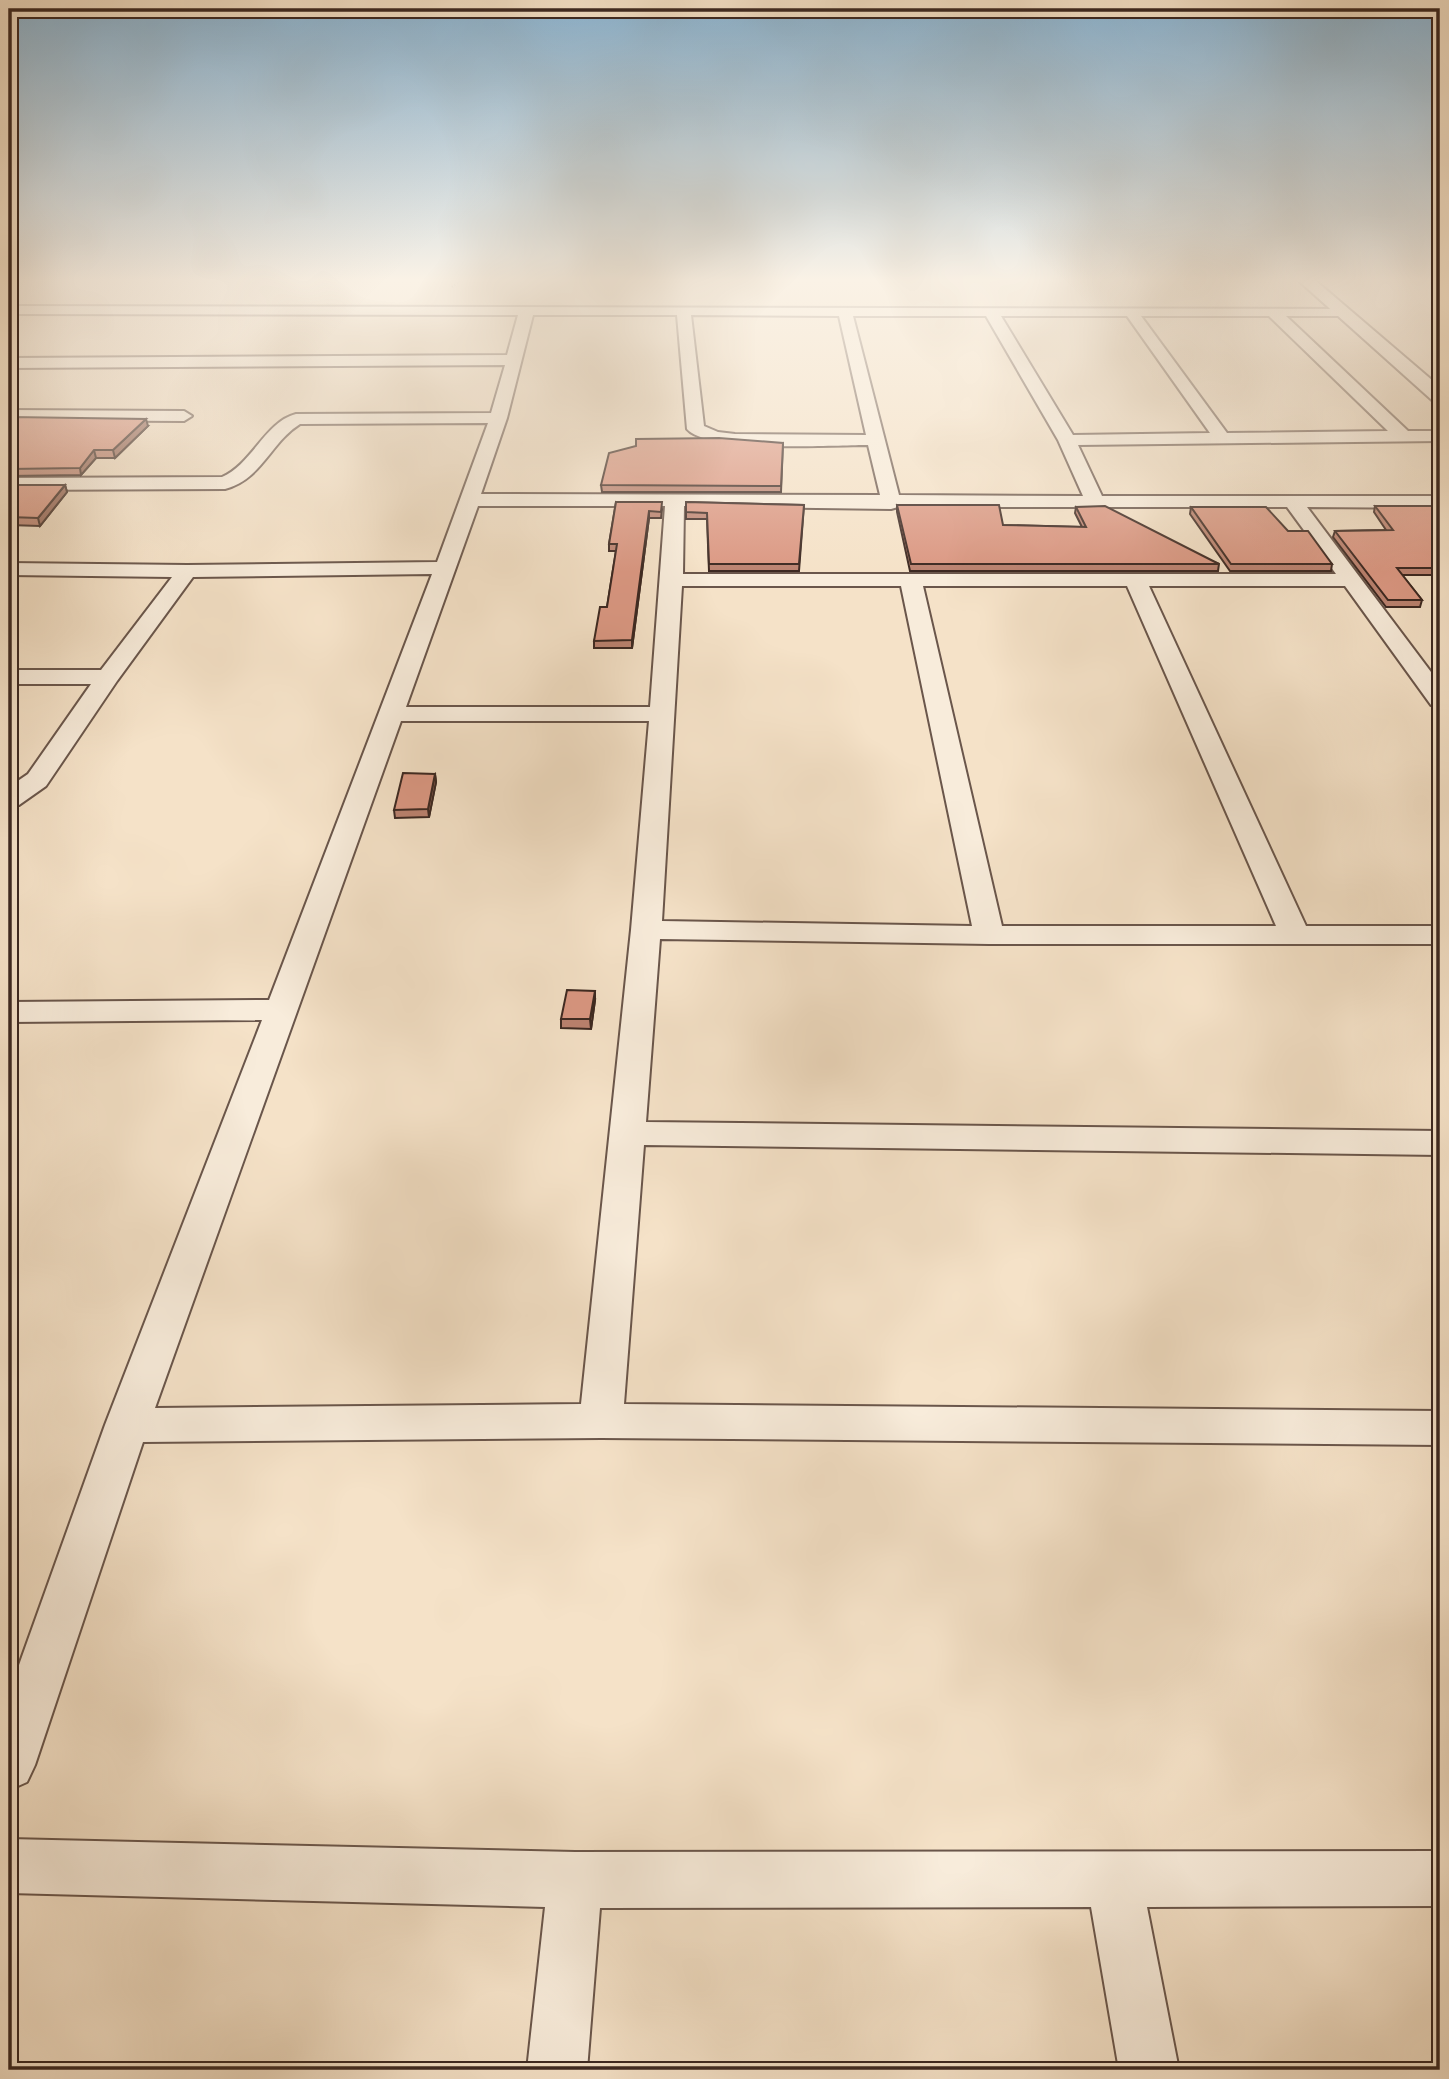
<svg xmlns="http://www.w3.org/2000/svg" width="1449" height="2079" viewBox="0 0 1449 2079" font-family="'IM FELL DW Pica',serif">
<style>
.lines{fill:none;stroke-linecap:round;stroke-linejoin:round}
.minor-casing{stroke:#6a564b;stroke-width:4}
.tertiary-casing{stroke:#6a564b;stroke-width:4}
.path{stroke:#3c2821;stroke-width:2;stroke-dasharray:1 2;stroke-linecap:butt}
.minor{fill:#f8ecdb;fill-rule:evenodd}
.tertiary{fill:#f8ecdb;fill-rule:evenodd}
.wall{fill:#bc8371;stroke:#3c2821;stroke-width:2}
.shaded-wall{fill:#996a5c;stroke:#3c2821;stroke-width:2}
.building{fill:#db9883;stroke:#3c2821;stroke-width:2}
</style>
<rect width="100%" height="100%" fill="#f5e2c8"/>
<filter id="stains"><feTurbulence type="fractalNoise" baseFrequency=".00286" numOctaves="4"/><feColorMatrix values="0 0 0 0 .2 0 0 0 0 .09 0 0 0 0 .02 0 0 0 .5 -.17"/></filter>
<radialGradient id="worn" r=".72"><stop offset=".6" stop-color="#630" stop-opacity="0"/><stop offset="1" stop-color="#630" stop-opacity=".3"/></radialGradient>
<g class="lines">
<defs>
<path id="minor" d="M9,306l1338,3 2,3 -7,4h-56l122,115h32v10l-362,4 24,51h338v12l-133,-1 133,177v23l-9,-2 -86,-119h-196l157,340h134v18h-451l-329,-5 -14,183 794,9v24l-796,-10 -20,259 816,7v34l-839,-7 -458,4 -108,323 -8,17 -18,8v-97l96,-268 157,-405 -253,2v-20l260,-2 163,-426 -239,3 -76,104 -71,105 -27,19 -10,2v-20l19,-13 63,-90h-82v-14h92l71,-93 -163,-2v-12l178,2 250,-3 51,-139 -188,1c-30,19 -38,55 -75,65l-216,1v-12l213,-1c31,-14 43,-55 74,-63l195,-1 14,-48 -496,3v-10l498,-3 11,-40 -509,-1zM533,315h144l10,114c20,24 147,16 181,16l12,50 -399,-1 26,-76zM691,315l148,1 27,119 -131,-1 -17,-2 -14,-6zM853,316h133l72,124 25,56 -184,-1zM1001,316h126l83,117 -137,2zM1141,316h128l119,115 -161,2zM478,506h187l-15,201h-244zM684,506l207,3 7,-2h389l49,67h-653zM682,586h219l71,340 -310,-5zM923,586h204l149,340h-274zM401,721h248l-18,209 -50,474 -426,4z
M9,410l175,1 8,5 -8,5 -175,-1z
M9,1839l566,13 865,-1v55l-293,1 32,163h-60l-28,-163 -491,1 -13,162h-60l18,-163 -536,-14z"/>
<path id="tertiary" d="M1299,281h17l124,106v16l-7,-2z"/>
</defs>
<use href="#minor" class="minor-casing"/>
<use href="#tertiary" class="tertiary-casing"/>
<path class="path" d="M452,287l8,-6"/>
<use href="#minor" class="minor"/>
<use href="#tertiary" class="tertiary"/>
</g>
<path class="wall" d="M9,420l139,6 -33,32h-19l-15,17 -72,1z
M783,443l-2,49h-179l-1,-7z
M9,485h56l2,7 -27,34 -31,-1z
M616,502l46,7 -1,9h-12l-17,130h-38v-7l13,-34 9,-56h-7v-7z
M686,502l118,3 -5,66h-90l-2,-52h-21z
M897,505l106,20 79,2 -7,-14 1,-6 143,57 -1,7h-308l-13,-59z
M1375,506l65,12v57h-38l20,25 -2,7h-34l-53,-70 2,-6 51,-1 -12,-18z
M1191,507l97,24 44,33 -1,7h-101l-40,-57z
M435,774l1,8 -7,35 -34,1 -1,-8z
M595,1000l-4,29 -30,-1v-9z"/>
<path class="shaded-wall" d="M146,419l2,7 -33,32 -2,-8z
M94,450l2,8 -15,17 -1,-7z
M65,485l2,7 -27,34 -2,-8z
M649,511v7l-17,130v-8z
M435,774l1,8 -7,35 -1,-8z
M595,991v9l-4,29 -1,-10z"/>
<path class="building" d="M12,417l134,2 -33,31h-19l-14,18 -71,1v-49z
M719,438l64,5 -2,43 -180,-1 8,-32 27,-7v-7z
M9,485h56l-27,33 -29,-1z
M616,502h46l-1,10 -12,-1 -17,129 -38,1 6,-34h7l10,-63h-8z
M686,502l118,3 -5,59h-90l-2,-51 -21,-1z
M897,505h102l4,20 83,2 -10,-20 29,-1 114,58h-308z
M1375,506h58l7,12v50h-43l25,32h-34l-53,-69 58,-1z
M1191,507h75l22,24h20l24,33h-101z
M403,773l32,1 -7,35 -34,1z
M567,990l28,1 -5,28h-29z"/>
<linearGradient id="sky" x2="0" y2="1"><stop stop-color="#8bb7d7"/><stop offset="0.49" stop-color="#faf2e6"/><stop offset="1" stop-color="#faf2e6" stop-opacity="0"/></linearGradient>
<rect width="1449" height="572" fill="url(#sky)"/>
<rect width="1449" height="2079" fill="none" stroke="#f5e2c8" stroke-width="35"/>
<rect x="10" y="10" width="1428" height="2058" fill="none" stroke="#3c2821" stroke-width="3.5"/>
<rect x="18" y="18" width="1414" height="2044" fill="none" stroke="#3c2821" stroke-width="2"/>
<rect width="100%" height="100%" filter="url(#stains)"/>
<rect width="100%" height="100%" fill="url(#worn)"/>
</svg>
